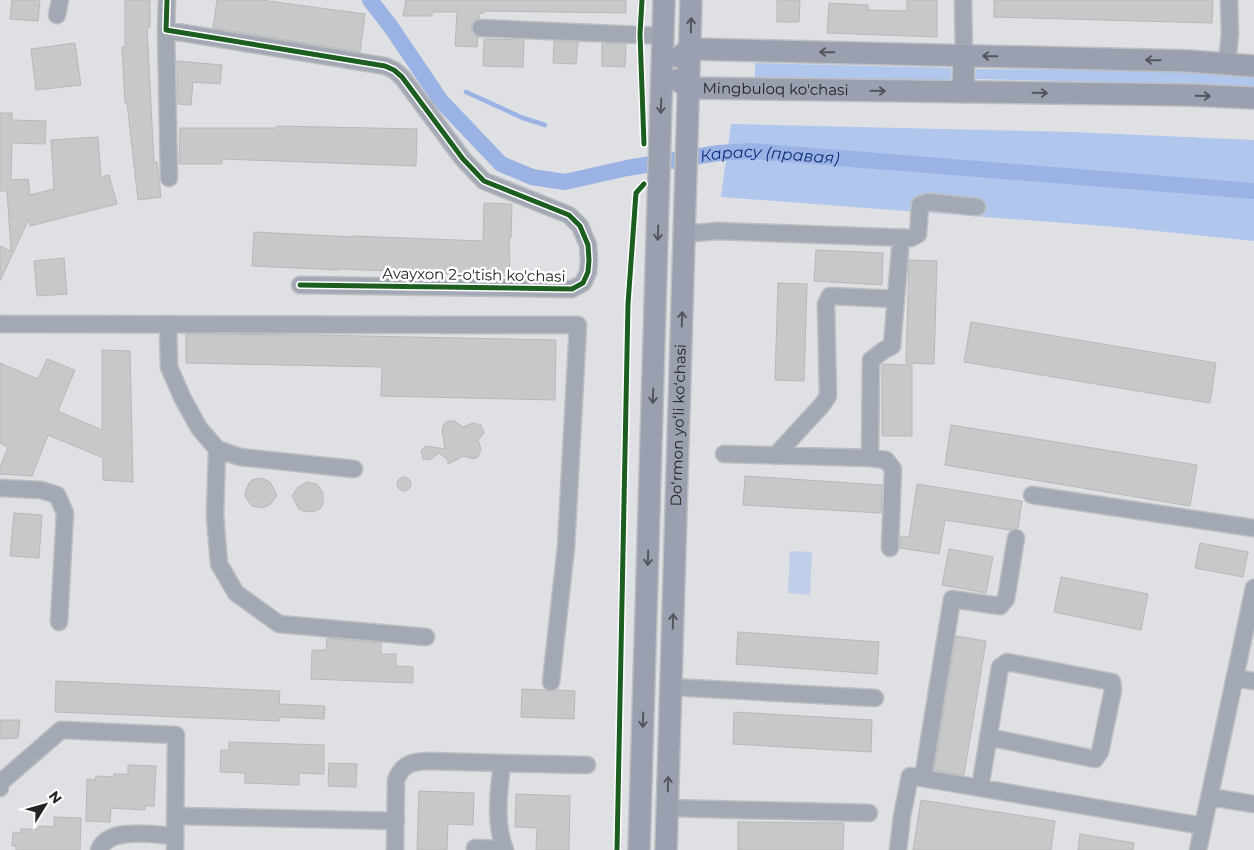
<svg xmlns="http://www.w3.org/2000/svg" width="1254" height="850" viewBox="0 0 1254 850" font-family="Montserrat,sans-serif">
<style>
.green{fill:#c0ceea}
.forest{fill:#b1c6ed}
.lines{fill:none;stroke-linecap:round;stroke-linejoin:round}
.stream{stroke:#9bb2e4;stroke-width:4.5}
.canal{stroke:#9bb2e4;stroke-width:16}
.building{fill:#c7c8ca;stroke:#b6b8ba}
.minor-casing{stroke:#bdbec0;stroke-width:19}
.major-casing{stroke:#bdbec0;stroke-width:24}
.minor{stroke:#a2a9b5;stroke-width:16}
.major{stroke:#9aa0b0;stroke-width:21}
.cycleway-casing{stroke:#fff;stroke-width:8}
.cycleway{stroke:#1b5e20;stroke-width:5}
.oneway{stroke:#53565d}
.labels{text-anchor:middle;stroke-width:5;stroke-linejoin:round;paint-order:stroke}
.street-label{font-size:15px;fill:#232426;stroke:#fff}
.water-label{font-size:16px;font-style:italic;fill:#0d2c7b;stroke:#fff}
</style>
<rect width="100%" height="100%" fill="#dee0e3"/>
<path class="green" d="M790,551l22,1 -2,43 -22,-2z"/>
<path class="forest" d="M755,63l196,5v14l-196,-4z
M976,69c92,1 186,-1 278,8v10l-30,-2 -249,-6z
M731,124l341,8 182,8v101l-137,-14 -396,-30z"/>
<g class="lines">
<path class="stream" d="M466,92l57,26 22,7"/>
<path class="canal" id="s1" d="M370,0l21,27 50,74 60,63 31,13 33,5 62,-14 92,-15 32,-2 503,40"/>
</g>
<path class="building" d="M12,0h28l-2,21 -28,-2z
M125,0h25v27h-3l7,135h3l4,35 -23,3 -11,-97h-2l-3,-56h3z
M217,0h44l104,14 -5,38 -147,-24z
M406,0h220v13l-142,-2v2h-4l-1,5 -6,4 -2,5 1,6 6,4 -1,10 -22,-1 2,-34h-25v4h-29z
M777,0h23l-1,22h-22z
M907,0h30v37l-110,-4 2,-30 39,2v5l39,1z
M994,0h219l-1,23 -218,-6z
M484,39l40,1 -1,27 -40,-1z
M554,41l24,1 -2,22 -23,-1z
M75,43l6,42 -45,5 -5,-41z
M602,43l24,1 -1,23 -23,-1z
M177,61l45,4 -2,19 -27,-2 -2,23 -13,-1z
M0,113h12v7l34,1 -1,23 -33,-1 -1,37 17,-1 2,16 24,-6 -3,-49 47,-3 3,40 8,-2 8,29 -87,22 -1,-7 -29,62v-35l11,5 -4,-60h-7z
M277,126l140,3 -1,37 -194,-7v5h-43l1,-36h97z
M484,203l28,1 -1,34h-2l1,38 -170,-7v1l-88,-4 2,-34 98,5v-1l131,5z
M816,250l67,3 -1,32 -68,-4z
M64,258l3,36 -30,2 -3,-35z
M909,260l28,1 -3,103 -28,-1z
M778,283l29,1 -3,97 -29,-1z
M971,322l245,41 -6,40 -246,-41z
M186,334l129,1 241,5 -1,60 -174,-4 1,-29 -196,-4z
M102,350l28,1 3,131 -30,-2v-22l-55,-23 -16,41 -32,-2v-7l8,-20 -8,-4v-80l38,16 9,-20 28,11 -17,41 44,19z
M882,364l30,1v71h-30z
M448,421h6l9,6 10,-4 8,2 3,8 -6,7 3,9 -3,8 -5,2 -9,-3 -16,8v-4l-9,-7 -9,7 -7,-1 -2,-8 5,-5 19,3 -3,-20 2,-5z
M951,425l246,40 -7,41 -245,-41z
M745,476l137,9 -1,28 -138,-8z
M397 484a7 7 0 1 1 14 0a7 7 0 1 1-14 0Z
M261,478l9,4 7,13 -6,9 -9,4 -10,-2 -6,-8 -1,-5 4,-10 3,-3z
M307,482l10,2 6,9v10l-2,5 -8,4 -10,-1 -4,-2 -7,-13 6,-9z
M917,484l105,17 -4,27 -8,2 -65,-10 -6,34 -39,-6 1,-12 8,1z
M14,513l28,2 -3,43 -29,-2z
M1200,543l48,9 -5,25 -48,-9z
M949,549l44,8 -7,36 -44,-8z
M1061,577l87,17 -7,36 -87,-18z
M738,632l141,10 -2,32 -141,-10z
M956,636l30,5 -22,134 -30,-5z
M327,638l54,5v11h15v12l17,1v16l-102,-4 1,-29h14z
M56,681l224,10 -1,13 46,2 -1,13 -45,-2v4l-224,-9z
M522,689l23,1 5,2 6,-2 19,1 -1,28 -53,-2z
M734,712l138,8 -1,32 -138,-8z
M0,720h20l-2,18 -18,1z
M229,742l95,3v29l-25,-1v12l-54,-2v-10l-25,-1 1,-22h8z
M329,763l28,1 -1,23 -28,-1z
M128,765l28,1 -2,40h-9v4l-34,-2 -1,14 -24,-1 1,-42 8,1 1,-4 18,1v-3h14z
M419,791l55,2 -1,32 -25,-1 -1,26h-30z
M516,794l54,2 -1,54h-33l1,-22 -22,-1z
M921,800l134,21 -4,29h-138z
M54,817l27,1 -1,32h-64v-4h-4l1,-14 8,1v-4h18v-3l15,1z
M738,822l106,1 -1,27h-105z
M1080,834l54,9 -1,7h-55z"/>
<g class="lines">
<defs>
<path id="minor" d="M167,0l-1,30 219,36 9,4 8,7 61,82 21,22 85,34 11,11 8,19 1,15 -1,12 -5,11 -11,6 -272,-4
M963,0l1,56
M57,15l3,-15
M481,28l182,8
M166,30l3,148
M1227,63l3,-29 -1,-34
M684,234l33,-3 194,7 7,-4 2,-29 8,-3 49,5
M0,324l578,1 -12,222 -15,135
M168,324l1,43 13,30 17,31 18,21 23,8 114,12
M217,449l-2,67 4,48 17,29 43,31 147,13
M724,454l146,4 1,-98 13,-10 8,-4 9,-108
M775,456l47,-51 6,-9 -2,-92 4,-8 66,3
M870,458l16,2 7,9 -3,79
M0,488l41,2 16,5 8,18 -6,109
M1032,495l222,33
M1235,678l19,3
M671,687l204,11
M502,763l85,2
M923,778l29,-179 48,7 6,-7 10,-61
M0,788v-5l61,-53 115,5 -1,115
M980,788l20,-121 7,-5 105,20 1,8 -13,62 -5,7 -107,-22
M1210,797l44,7
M667,808l202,5
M175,816l221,5
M99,850c9,-24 55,-15 76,-14
M395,850l1,-70c6,-15 14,-18 30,-19l76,2c-3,28 -8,59 3,87
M475,850v-2l29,1
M898,850l4,-34 8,-40 293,50
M1198,850l56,-262"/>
<g id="major">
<path d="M679,57l11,-8 498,12 66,5"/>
<path id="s2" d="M677,80l12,8 500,7 65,3"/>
<path d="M963,92l1,-36"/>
<path d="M639,850l25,-850"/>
<path id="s3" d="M666,850l25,-850"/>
</g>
</defs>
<use href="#minor" class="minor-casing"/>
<use href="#major" class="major-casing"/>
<use href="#minor" class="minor"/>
<use href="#major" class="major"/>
<defs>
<path id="cycleway" d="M167,0l-1,30 219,36 9,4 8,7 61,82 21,22 85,34 11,11 8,19 1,15 -1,12 -5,11 -11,6 -272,-4
M642,0l-2,34 4,110
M617,850l11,-546 8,-111 8,-9"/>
</defs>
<use href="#cycleway" class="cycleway-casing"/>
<use href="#cycleway" class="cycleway"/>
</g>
<defs><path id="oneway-shaft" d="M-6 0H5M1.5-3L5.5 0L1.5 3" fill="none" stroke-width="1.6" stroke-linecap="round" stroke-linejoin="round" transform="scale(1.25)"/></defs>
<g class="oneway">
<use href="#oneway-shaft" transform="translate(691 25) rotate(-89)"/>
<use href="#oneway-shaft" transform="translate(827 52) rotate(-179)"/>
<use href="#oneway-shaft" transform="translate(990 56) rotate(-179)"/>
<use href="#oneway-shaft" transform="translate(1153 60) rotate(-179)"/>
<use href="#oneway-shaft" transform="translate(878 91) rotate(1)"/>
<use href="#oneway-shaft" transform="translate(1040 93) rotate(1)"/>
<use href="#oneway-shaft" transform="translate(1203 96) rotate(1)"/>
<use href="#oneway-shaft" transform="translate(661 106) rotate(92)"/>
<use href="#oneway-shaft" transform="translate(658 233) rotate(92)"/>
<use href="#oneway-shaft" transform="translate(682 319) rotate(-88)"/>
<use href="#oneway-shaft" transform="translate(653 396) rotate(92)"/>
<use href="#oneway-shaft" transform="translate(648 558) rotate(92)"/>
<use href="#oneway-shaft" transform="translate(673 621) rotate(-88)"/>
<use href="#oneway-shaft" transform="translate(643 720) rotate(92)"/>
<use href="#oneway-shaft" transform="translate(668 784) rotate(-88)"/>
</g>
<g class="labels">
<g class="street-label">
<text dy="5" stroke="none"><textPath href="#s2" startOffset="101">Mingbuloq ko'chasi</textPath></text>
<text transform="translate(474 275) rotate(1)" y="5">Avayxon 2-o'tish ko'chasi</text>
<text dy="5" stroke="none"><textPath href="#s3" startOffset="425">Do‘rmon yo‘li ko‘chasi</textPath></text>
</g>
<g class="water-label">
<text dy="6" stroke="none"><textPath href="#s1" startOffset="485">Карасу (правая)</textPath></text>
</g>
</g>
<g transform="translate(45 805) rotate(53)" stroke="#ffffff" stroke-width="4" paint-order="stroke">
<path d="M0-4L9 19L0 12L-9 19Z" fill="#232426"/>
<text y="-8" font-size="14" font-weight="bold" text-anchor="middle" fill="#232426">N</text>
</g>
</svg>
